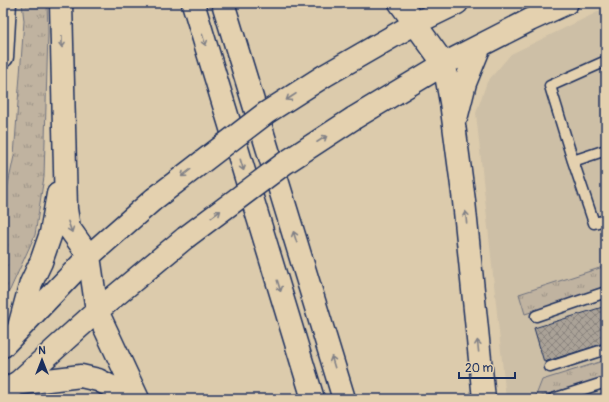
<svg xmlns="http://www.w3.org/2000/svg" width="609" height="402" viewBox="0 0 609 402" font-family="Pangolin,sans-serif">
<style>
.built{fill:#cdbfa6}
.grass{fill:url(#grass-tufts);stroke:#6e717f}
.building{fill:url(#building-cross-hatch);stroke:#1b2f5e}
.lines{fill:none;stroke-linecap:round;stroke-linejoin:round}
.lane-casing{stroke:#1b2f5e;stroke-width:13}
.street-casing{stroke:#1b2f5e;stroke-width:23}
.primary-casing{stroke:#1b2f5e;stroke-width:25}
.highway-casing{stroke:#1b2f5e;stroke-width:25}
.lane{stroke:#e4d1af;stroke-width:10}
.street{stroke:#e4d1af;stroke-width:20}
.primary{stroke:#e4d1af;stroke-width:22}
.highway{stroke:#e4d1af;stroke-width:22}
.highway-bridge-casing{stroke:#1b2f5e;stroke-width:25;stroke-linecap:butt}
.highway-bridge{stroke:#e4d1af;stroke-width:22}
.oneway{stroke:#808086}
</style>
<defs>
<pattern id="grass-tufts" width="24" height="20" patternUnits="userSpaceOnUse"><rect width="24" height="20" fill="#c0b3a0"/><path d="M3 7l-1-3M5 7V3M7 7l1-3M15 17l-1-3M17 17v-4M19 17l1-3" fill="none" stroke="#9b9286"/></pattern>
<pattern id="building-cross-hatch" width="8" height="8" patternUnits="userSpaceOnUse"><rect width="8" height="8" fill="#aaa297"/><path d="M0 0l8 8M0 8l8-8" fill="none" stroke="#8a847e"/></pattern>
</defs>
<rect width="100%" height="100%" fill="#dccbac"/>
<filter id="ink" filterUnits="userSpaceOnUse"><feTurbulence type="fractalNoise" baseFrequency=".025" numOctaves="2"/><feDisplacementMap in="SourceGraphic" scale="8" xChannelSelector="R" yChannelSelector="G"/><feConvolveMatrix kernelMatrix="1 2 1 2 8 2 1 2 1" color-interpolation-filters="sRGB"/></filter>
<g filter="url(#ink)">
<path class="built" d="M606,8v391h-100l-30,-286 11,-31 24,-28z"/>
<path class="grass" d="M22,3h25l1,28 -4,146 -9,58 -25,55 -7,9v-91l11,-52 10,-135z
M606,266v22l-81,26 -6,-20z
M606,360v17l-71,21 7,-18z"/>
<path class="building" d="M606,306v37l-62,19 -10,-34z"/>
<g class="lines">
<defs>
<path id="lane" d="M606,61l-56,25 23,75 21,62 12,-3
M573,161l33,-11
M536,316l70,-24
M550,367l56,-18
M553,399l53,-17"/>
<path id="street" d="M3,57l3,-54"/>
<path id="primary" d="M3,346l86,-90
M3,396l94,-85"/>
<path id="highway" d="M61,3l5,206 3,19 20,28 8,55 41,88
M193,3l120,396
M223,3l121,396
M400,3l44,61 7,38 13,99 20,198
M324,76l92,-53 41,-20
M457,115l8,-32 15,-37
M354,118l90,-54 86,-44 37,-17
M89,256l65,-57
M97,311l88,-73
M19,327l12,-44 10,-21 10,-29 7,-39
M15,384l66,-8 17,4 20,10 14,9"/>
</defs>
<use href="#lane" class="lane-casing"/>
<use href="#street" class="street-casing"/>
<use href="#primary" class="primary-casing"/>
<use href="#highway" class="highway-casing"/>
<use href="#lane" class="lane"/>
<use href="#street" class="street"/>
<use href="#primary" class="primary"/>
<use href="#highway" class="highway"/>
<defs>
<path id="highway-bridge" d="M154,199l112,-86 58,-37
M185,238l100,-75 69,-45"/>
</defs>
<use href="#highway-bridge" class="highway-bridge-casing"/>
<use href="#highway-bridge" class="highway-bridge"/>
</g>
<defs><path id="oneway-shaft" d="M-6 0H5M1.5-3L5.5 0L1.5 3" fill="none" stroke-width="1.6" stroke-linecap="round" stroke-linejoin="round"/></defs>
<g class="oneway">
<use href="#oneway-shaft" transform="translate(204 40) rotate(73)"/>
<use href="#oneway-shaft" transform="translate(62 42) rotate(89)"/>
<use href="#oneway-shaft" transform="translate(291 97) rotate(147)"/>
<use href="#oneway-shaft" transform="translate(322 139) rotate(-33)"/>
<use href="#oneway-shaft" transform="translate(242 165) rotate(73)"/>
<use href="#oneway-shaft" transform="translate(186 173) rotate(142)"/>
<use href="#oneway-shaft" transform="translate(216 214) rotate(-37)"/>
<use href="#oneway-shaft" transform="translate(466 217) rotate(-96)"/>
<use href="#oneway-shaft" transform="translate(70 227) rotate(70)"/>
<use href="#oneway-shaft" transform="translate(295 237) rotate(-107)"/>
<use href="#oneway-shaft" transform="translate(279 286) rotate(73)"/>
<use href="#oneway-shaft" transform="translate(478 346) rotate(-96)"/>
<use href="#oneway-shaft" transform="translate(333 362) rotate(-107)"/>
</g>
</g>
<rect width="609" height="402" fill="none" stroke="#e4d1af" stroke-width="16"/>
<rect x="8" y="8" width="593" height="386" fill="none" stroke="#1b2f5e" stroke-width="1.5" filter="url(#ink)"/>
<g transform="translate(42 360)" stroke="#e4d1af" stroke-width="3" paint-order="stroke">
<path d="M0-3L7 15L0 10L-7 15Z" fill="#1b2f5e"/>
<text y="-6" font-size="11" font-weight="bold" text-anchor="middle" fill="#1b2f5e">N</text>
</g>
<path d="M459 372v6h56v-6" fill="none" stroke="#1b2f5e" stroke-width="2"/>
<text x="465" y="372" font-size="12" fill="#1b2f5e" stroke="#e4d1af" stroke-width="3" paint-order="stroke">20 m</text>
</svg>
